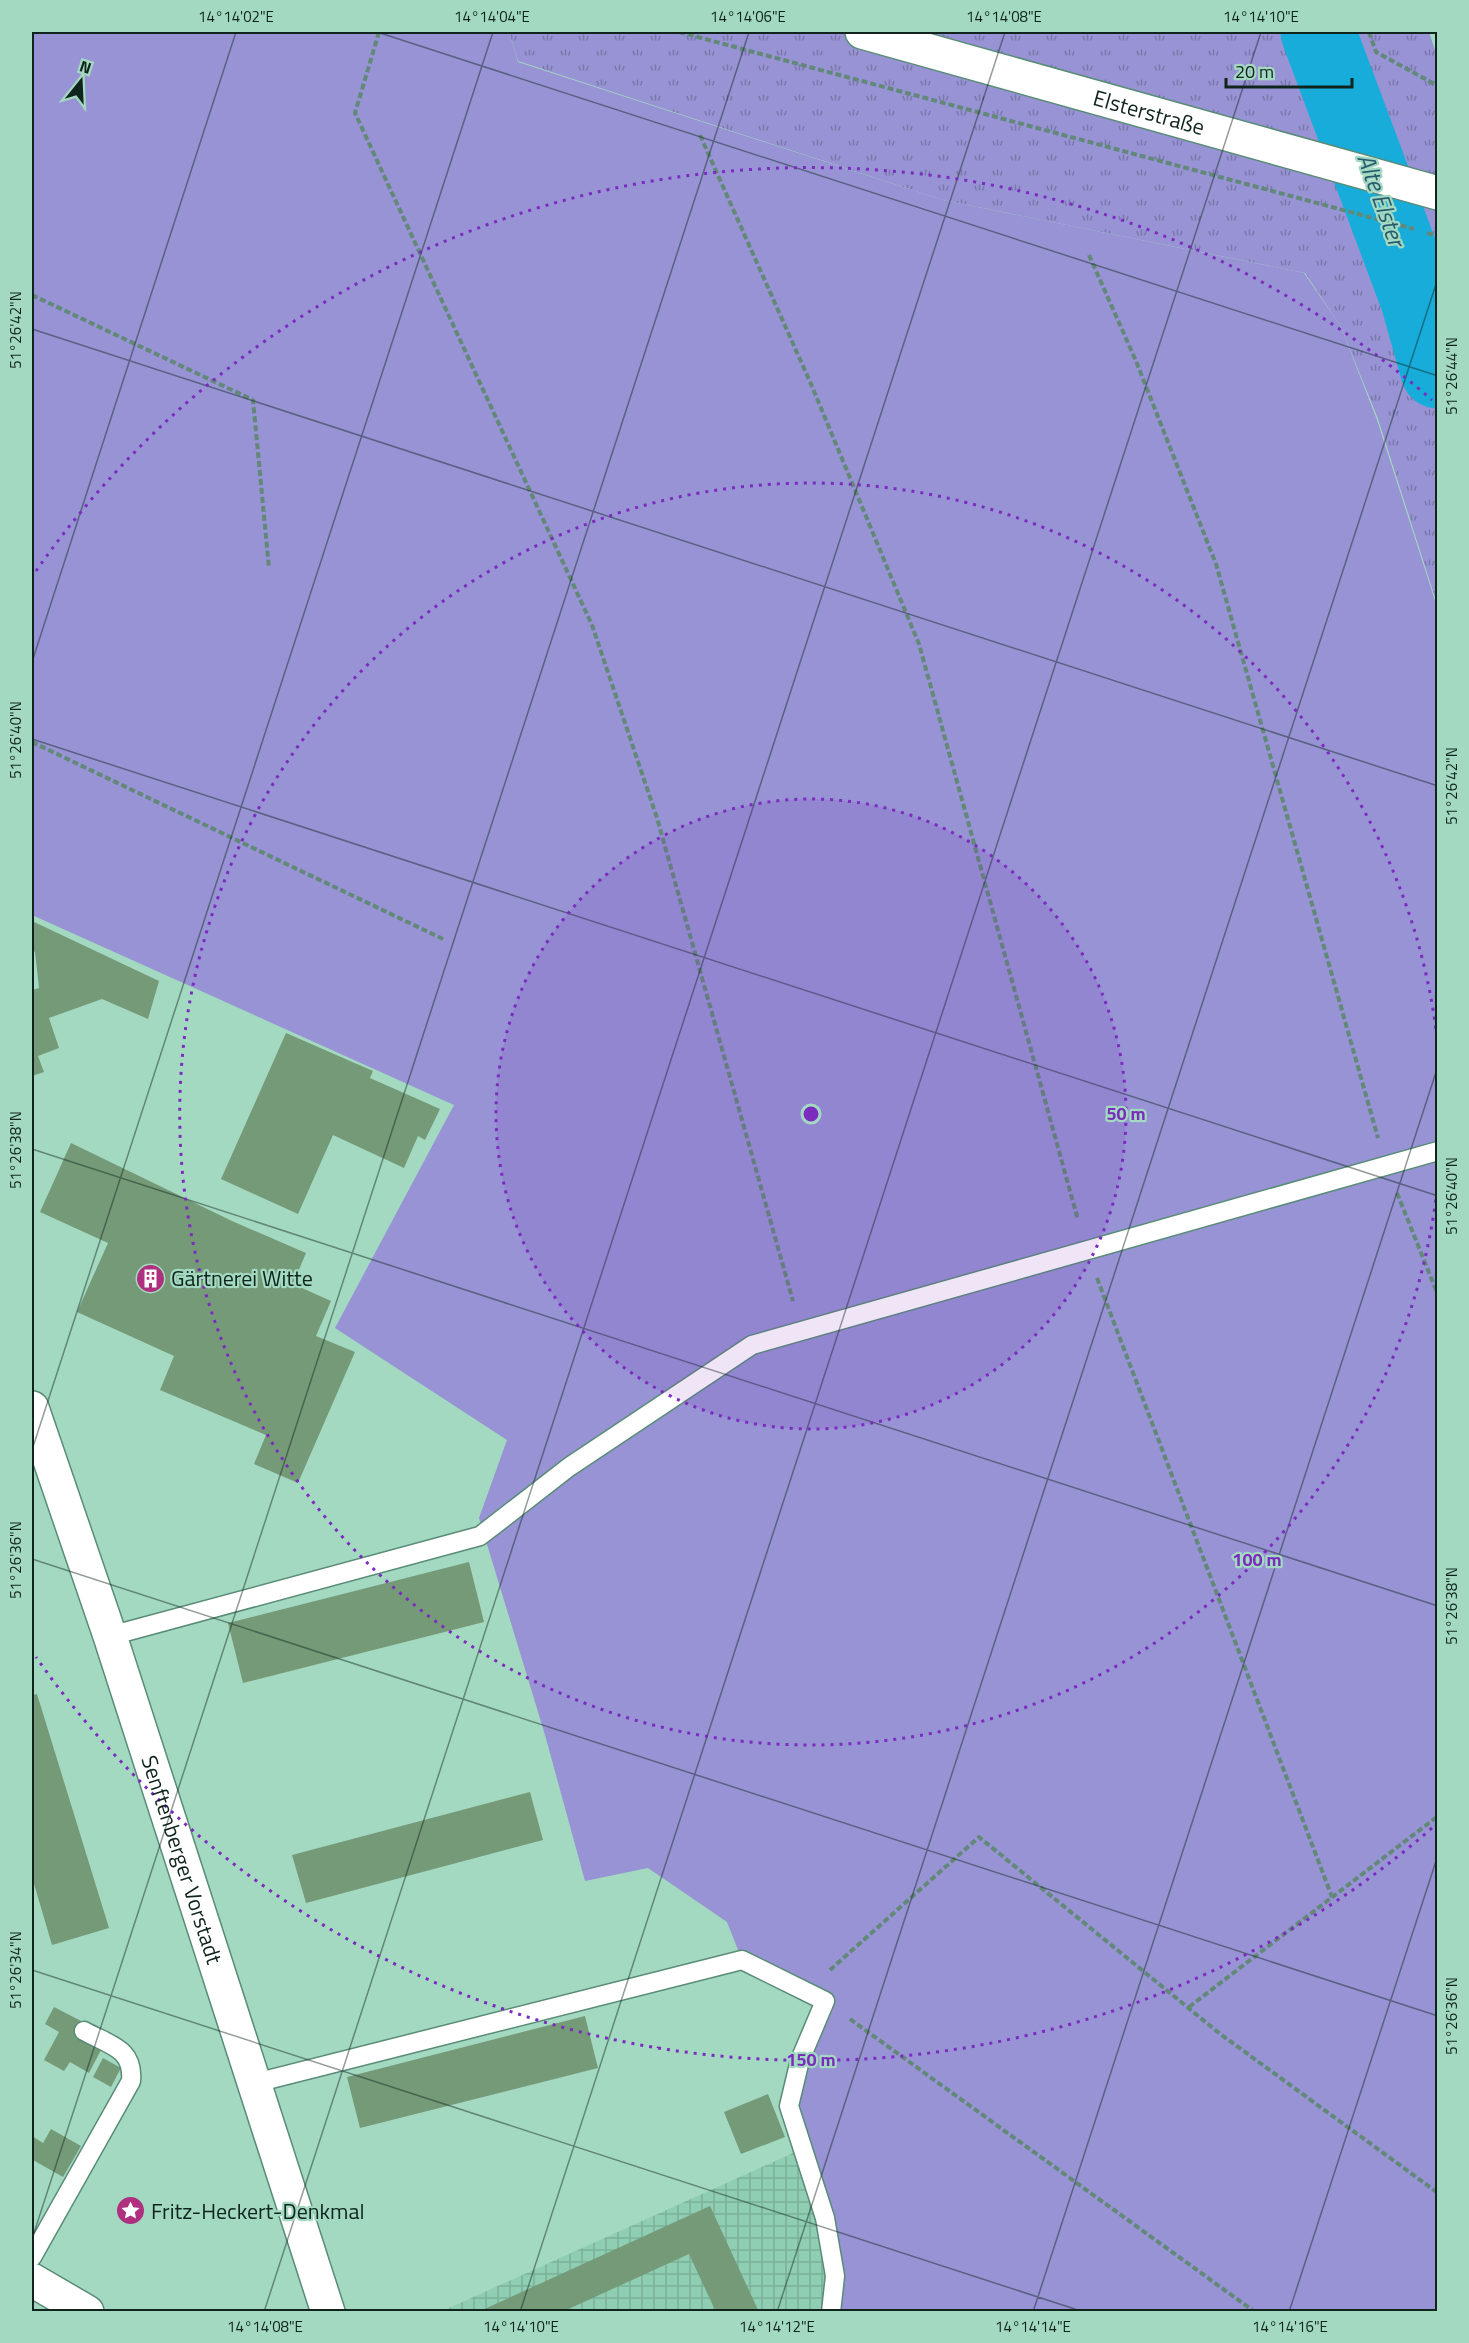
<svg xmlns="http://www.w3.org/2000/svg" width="1469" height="2343" viewBox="0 0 1469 2343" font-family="'Titillium Web',sans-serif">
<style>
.industrial{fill:url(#industrial-grid)}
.grass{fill:url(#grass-tufts)}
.green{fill:#9793d4}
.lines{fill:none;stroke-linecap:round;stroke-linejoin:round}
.river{stroke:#18acda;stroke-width:75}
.building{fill:#759a78}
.service-casing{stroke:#598c77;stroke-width:21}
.minor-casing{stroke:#598c77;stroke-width:36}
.primary-casing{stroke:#598c77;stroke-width:36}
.path{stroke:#628978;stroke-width:4;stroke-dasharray:6 3;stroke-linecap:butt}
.service{stroke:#fff;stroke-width:18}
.minor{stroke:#fff;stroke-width:33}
.primary{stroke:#fff;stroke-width:33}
.ticks{fill:none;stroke:#0f241c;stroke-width:1.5;stroke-opacity:0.45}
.ring{fill:none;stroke:#7b2cbf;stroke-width:3;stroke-dasharray:3 6}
.labels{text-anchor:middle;stroke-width:4.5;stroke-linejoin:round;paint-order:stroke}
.street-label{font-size:22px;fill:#0f241c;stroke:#a3d9c1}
.poi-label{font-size:22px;fill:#0f241c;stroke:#a3d9c1;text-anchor:start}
.water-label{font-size:24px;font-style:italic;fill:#265a6e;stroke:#a3d9c1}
.centre{fill:#7b2cbf;stroke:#a3d9c1;stroke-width:3}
.ring-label{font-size:18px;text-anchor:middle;font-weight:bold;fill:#7b2cbf;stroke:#a3d9c1;stroke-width:4.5;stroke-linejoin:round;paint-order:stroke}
.neatline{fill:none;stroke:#0f241c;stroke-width:2}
.ticks-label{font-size:15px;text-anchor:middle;fill:#0f241c}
</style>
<defs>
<pattern id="industrial-grid" width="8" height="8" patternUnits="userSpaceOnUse" patternTransform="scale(1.5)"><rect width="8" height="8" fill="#8fceb3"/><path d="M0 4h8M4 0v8" fill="none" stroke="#7ab199"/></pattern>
<pattern id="grass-tufts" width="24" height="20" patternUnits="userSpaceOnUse" patternTransform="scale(1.5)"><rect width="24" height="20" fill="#9793d4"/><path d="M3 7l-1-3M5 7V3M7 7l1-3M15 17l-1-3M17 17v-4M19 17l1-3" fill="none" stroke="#7a78ab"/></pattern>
</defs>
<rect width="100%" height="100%" fill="#a3d9c1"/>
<path class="industrial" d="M802,2149l22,70 6,92 -390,1z"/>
<path class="grass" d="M509,32h920l9,27 -1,545 -59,-185 -37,-92 -36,-54 -362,-73 -425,-139z"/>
<path class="green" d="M32,32h477l9,30 425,138 361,73 37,54 36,93 60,187v1704h-606l4,-35 -46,-170 36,-105 -83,-41 -15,-38 -79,-54 -63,13 -40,-146 -66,-217 28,-78 -172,-112 119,-223 -422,-190z"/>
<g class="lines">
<path class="river" d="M1318,32l100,268 20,71"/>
</g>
<path class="building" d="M32,921l127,60 -11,38 -46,-20 -53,19 10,30 -21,8 6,16 -12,4v-86l7,-2 -4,-36 -3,-2z
M286,1033l87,38 -3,7 70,31 -15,31 -7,-4 -14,32 -71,-33 -35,79 -77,-35z
M71,1143l161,78 74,32 -13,31 38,17 -15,35 39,16 -57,131 -44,-19 12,-29 -106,-45 14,-34 -97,-44 31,-69 -68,-31z
M469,1562l15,60 -241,61 -15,-60z
M37,1694l72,234 -57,17 -20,-68v-182z
M530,1792l13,48 -237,63 -14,-48z
M54,2007l29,15 -7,13 25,15 -12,23 -19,-11 -6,9 -20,-11 15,-28 -14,-8z
M585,2016l13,52 -238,60 -13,-51z
M103,2058l18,10 -10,19 -18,-10z
M768,2094l17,43 -44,17 -17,-42z
M51,2129l30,17 -18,31 -30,-17 -1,4v-28l11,7z
M710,2206l49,106h-43l-27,-58 -127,58h-84z"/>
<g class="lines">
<defs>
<path id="service" d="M110,1636l370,-100 89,-69 183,-122 686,-194
M255,2083l487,-123 83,41 -25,59 -11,46 36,112 10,58 -4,36
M32,2257l99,-176c3,-33 -22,-36 -47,-50"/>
<g id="minor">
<path id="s1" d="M32,1408l78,228 218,676"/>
<path d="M32,2280l55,32"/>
</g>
<g id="primary">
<path id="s2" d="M862,32l576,161"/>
</g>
</defs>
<use href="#service" class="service-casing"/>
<use href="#minor" class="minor-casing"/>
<use href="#primary" class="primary-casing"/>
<path class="path" d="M379,32l-24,81 237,512 65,193 136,483
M679,32l735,197
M1369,32l7,20 62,34
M700,135l111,249 108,260 159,576
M1427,233l11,3
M1089,255l47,106 80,203 162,574
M32,295l221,105 16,168
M32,742l411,197
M1397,1193l41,102
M1097,1278l235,619
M830,1970l149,-133 240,196 219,160
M1189,2007l249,-191
M850,2019l405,293"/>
<use href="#service" class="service"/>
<use href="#minor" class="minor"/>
<use href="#primary" class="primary"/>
</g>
<path class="ticks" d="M377,32l1061,344M32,329l1406,457M32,662l204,-630M32,739l1406,457M32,1149l1406,457M32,1450l461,-1418M32,1559l1406,457M32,1970l1052,342M32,2239l717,-2207M264,2312l741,-2280M520,2312l741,-2280M777,2312l661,-2034M1033,2312l405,-1246M1289,2312l149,-457"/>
<circle cx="811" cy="1114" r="315" fill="#7b2cbf" fill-opacity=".12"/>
<g class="ring">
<circle cx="811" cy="1114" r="315"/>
<path d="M1437 1191A631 631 0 1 1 1437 1037"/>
<path d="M1432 1828A946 946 0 0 1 36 1657M36 571A946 946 0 0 1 1432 400"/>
</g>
<defs>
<symbol id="building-disc" viewBox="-11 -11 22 22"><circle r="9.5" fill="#ae307f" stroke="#a3d9c1"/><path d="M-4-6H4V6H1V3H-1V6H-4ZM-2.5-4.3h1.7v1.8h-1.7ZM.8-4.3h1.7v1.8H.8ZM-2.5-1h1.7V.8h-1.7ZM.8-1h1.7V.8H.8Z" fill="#fff"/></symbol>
<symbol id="sight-disc" viewBox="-11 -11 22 22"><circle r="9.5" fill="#ae307f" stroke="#a3d9c1"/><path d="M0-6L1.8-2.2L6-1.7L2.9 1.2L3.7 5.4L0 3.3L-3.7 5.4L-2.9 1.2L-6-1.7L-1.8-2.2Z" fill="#fff"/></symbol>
</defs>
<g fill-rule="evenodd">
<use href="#building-disc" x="134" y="1262" width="33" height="33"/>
<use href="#sight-disc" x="114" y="2194" width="33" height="33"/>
</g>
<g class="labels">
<g class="street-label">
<text dy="8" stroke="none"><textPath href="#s2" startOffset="298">Elsterstraße</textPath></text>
<text dy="8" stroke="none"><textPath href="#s1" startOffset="476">Senftenberger Vorstadt</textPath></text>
</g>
<g class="poi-label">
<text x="171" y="1286">Gärtnerei Witte</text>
<text x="151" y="2219">Fritz-Heckert-Denkmal</text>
</g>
<g class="water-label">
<text transform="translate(1381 200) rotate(70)" y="8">Alte Elster</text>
</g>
</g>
<circle cx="811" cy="1114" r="9" class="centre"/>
<g class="ring-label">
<text x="1126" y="1120">50 m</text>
<text x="1257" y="1566">100 m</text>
<text x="811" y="2066">150 m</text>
</g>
<rect width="1469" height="2343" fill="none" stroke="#a3d9c1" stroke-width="66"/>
<g transform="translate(81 81) rotate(18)" stroke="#a3d9c1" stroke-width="4.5" paint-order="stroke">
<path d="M0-4.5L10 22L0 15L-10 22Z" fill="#0f241c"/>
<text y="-9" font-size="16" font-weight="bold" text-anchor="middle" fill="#0f241c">N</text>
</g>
<path d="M1226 78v9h126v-9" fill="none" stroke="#0f241c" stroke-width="3"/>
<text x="1235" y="78" font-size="18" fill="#0f241c" stroke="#a3d9c1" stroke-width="4.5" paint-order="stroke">20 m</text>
<rect x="33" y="33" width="1403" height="2277" class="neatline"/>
<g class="ticks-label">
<text x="236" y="22">14°14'02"E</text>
<text x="492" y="22">14°14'04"E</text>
<text x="748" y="22">14°14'06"E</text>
<text x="1004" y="22">14°14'08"E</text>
<text x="1261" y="22">14°14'10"E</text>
<text transform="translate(16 330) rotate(-90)" y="5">51°26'42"N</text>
<text transform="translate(1452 376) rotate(-90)" y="5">51°26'44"N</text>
<text transform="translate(16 740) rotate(-90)" y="5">51°26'40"N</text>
<text transform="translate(1452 786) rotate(-90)" y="5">51°26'42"N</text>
<text transform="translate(16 1150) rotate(-90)" y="5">51°26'38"N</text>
<text transform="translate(1452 1196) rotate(-90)" y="5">51°26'40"N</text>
<text transform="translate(16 1560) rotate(-90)" y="5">51°26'36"N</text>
<text transform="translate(1452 1606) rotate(-90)" y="5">51°26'38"N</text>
<text transform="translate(16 1970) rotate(-90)" y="5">51°26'34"N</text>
<text transform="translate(1452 2016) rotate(-90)" y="5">51°26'36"N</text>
<text x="265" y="2332">14°14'08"E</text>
<text x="521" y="2332">14°14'10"E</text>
<text x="777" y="2332">14°14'12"E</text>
<text x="1033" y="2332">14°14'14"E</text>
<text x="1290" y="2332">14°14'16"E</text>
</g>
</svg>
